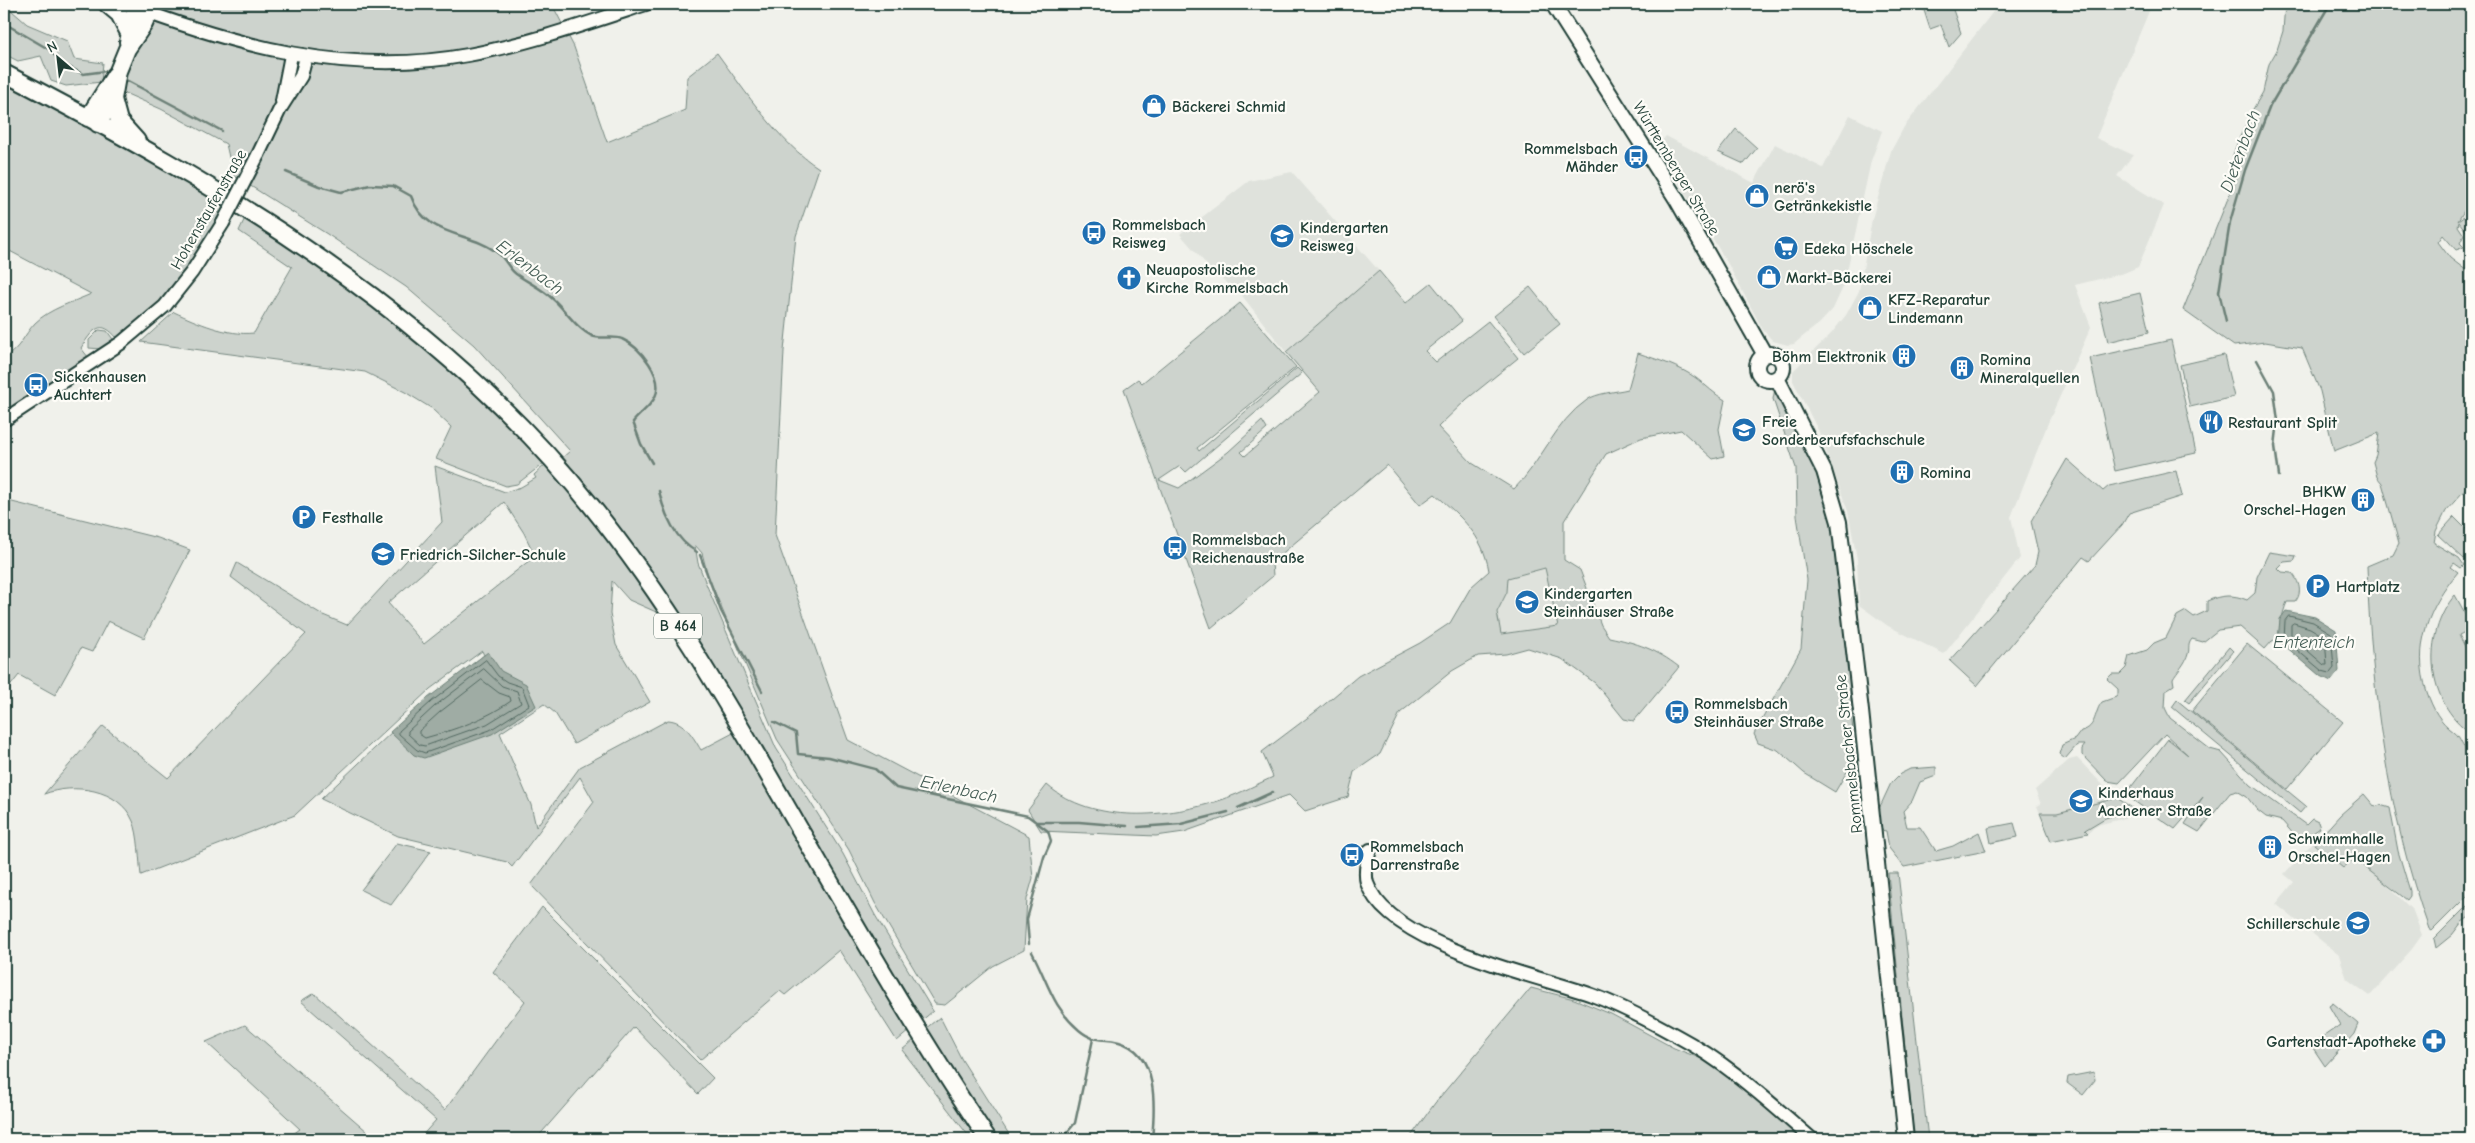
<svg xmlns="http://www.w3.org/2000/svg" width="2475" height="1143" viewBox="0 0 2475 1143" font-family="'Comic Neue',sans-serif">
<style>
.built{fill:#dfe2dc}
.green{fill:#cdd3cd;stroke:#768880;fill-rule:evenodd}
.water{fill:#9faca4;stroke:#6c8077}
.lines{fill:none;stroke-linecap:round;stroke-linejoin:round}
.shore{stroke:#526961;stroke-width:1}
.stream{stroke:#6c8077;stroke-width:2.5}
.tertiary-casing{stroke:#1f3d34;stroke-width:16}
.secondary-casing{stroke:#1f3d34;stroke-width:18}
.primary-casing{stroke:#1f3d34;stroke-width:20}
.tertiary{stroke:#fdfcf7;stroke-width:12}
.secondary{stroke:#fdfcf7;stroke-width:14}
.primary{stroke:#fdfcf7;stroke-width:16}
.tertiary-bridge-casing{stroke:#1f3d34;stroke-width:16;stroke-linecap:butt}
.tertiary-bridge{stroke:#fdfcf7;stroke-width:12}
.labels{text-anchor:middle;stroke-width:4.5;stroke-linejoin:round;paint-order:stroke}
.shield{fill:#fdfcf7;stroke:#62766e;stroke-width:1}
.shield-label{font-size:15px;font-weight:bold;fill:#1f3d34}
.poi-label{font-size:16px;font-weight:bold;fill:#1f3d34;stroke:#fdfcf7;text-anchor:start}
.street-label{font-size:16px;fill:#1f3d34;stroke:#fdfcf7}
.water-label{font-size:18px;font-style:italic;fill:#455e56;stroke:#fdfcf7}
</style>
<rect width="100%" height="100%" fill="#f0f1eb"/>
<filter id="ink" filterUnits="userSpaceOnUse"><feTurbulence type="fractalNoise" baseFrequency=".02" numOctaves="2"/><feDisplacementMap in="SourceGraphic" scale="10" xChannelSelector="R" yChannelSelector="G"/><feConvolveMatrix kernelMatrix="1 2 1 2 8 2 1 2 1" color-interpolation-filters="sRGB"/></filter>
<g filter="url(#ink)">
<path class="built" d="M1999,4h153l-56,134 37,17 -16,21 47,29 -26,62 -14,6 -49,12 16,42 -43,96 -37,94 9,41 -76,96 -56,-28 -29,-21 -2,-46 -9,-48 -29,-79 -26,-51v-10l38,-37 15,-19 13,-24 13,-72 19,-68 13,-24z
M1850,115l32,16 -11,30 -27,124 -11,24 -13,14 -19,15 -7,6 -6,1 -15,-4 -10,-11 -35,-66 -66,-109 -2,-12 6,-7 88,47 21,-39 48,24z
M1292,172l87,99 -93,81 -46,-59 -27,-21 -33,-38 69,-53z
M1545,568l13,58 -58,8 -3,-22 10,-20 1,-14z
M2077,758l28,29 36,27 -44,11 -9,8 -37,8 -14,-35 4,-2 -6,-14 34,-30z
M2328,826l85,85 9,24 -10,14 -42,47 -23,-17 -8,-24 -63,-51 18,-22 -10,-8z"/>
<path class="green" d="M4,4l23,20 40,17 7,18 29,4 -2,19 -35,4 -15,-5 -10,-25 -23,5 -14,-7z
M125,4h427l22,43 33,95 78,-32 2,-33 30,-24c27,37 63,91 102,115l-23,68 -12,115 -9,184 73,205 181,96 4,42 -6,21 -3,51 -31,16 -48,39 -10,-1 -60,-101 -26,-53 -72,-111 -69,-163 -6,-23 -7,-8 3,18 9,23 69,162 67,106 32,61 58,96 -13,11 -233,-396 -46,-68 -78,-101 7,-6 -96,-106 -68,-58 -79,-53 -94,-59 -7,-31 -65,-35 -50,-22 33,-63z
M1922,4h29l10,29 -12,14 -8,-22 -11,4z
M2285,4h186v169l-6,12 3,19 -10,17 10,-7 3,4v15l-2,2 -10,-13 -1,4 6,9 -4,8 4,4 -8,3 -13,-15 -5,7 12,16 21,16v209l-25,28 -10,20 -2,12 25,15 5,7 -3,3 -7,-5 -3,4 7,5c-29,35 -46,74 -31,120 6,17 12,29 27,40 8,6 7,14 15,20l-1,11 3,5v124l-39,39 -3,-2c-42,-116 -58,-240 -62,-363l26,-11 6,-12 -17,-60 -5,-6 -4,-15 3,-7 3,-22 -45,18 -14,-60 -18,-43 -37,-6 -31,4 -51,-36 56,-139 -5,-4 -1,-12 5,-14 14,-30 11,-19 6,-28 8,-14 6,-19z
M4,73l206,115 13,35 -31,49 -71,71c-18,-24 -26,-18 -40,5l11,14 -88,58v-62c17,-10 19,-22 31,-35 14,-14 38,-21 56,-29l-87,-46z
M1736,129l21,19 -13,16 -26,-12z
M245,218c33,22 67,42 98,65 74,52 139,115 201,180l-27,21 -11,2 -70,-27 15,-32 -20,-19 -26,-16 -40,-20 -224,-30 33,-30c24,11 53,24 80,21l38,-66 -53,-36z
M1379,271l27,32 25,-20 31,38 -37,30 11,11 52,-41 30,37 -51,41 -29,28 34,36 42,26c27,-26 41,-67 73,-89 9,-7 29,-8 41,-11l10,-36c20,7 41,13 58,25 11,8 18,16 29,22l-6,29 5,27 -11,3 -32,-29 -40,8 -35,16 -42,67v39l16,10 21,55 8,12c28,6 47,12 70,30l-45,54 -10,-2 -29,-36 -33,-24 -34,-11 -22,6 -28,2 -26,15 -52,42 -20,41 -26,18 -6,25 -43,14 -16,-16 -105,37 -28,4 -115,-5 -13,-21 19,-25c46,40 122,33 177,14 17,-6 33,-15 49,-22l-11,-25 57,-43 39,-33 62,-33 30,-20 21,-36 18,-16c-6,-36 -28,-54 -54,-77l-15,11 -33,-40 -115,97 1,14 -62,52 -11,-30 -76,-209 14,-10 4,4 98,-80 56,64 -99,81 2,3 98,-83 5,5 -116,99 -6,-6 -21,14 20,8 49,-36 34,-31 5,8 -26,23 4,4 75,-64 -34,-40zM1545,568l13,58 -57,8 -4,-22 10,-20 1,-14z
M1530,287l30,37 -36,29 -30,-37z
M2140,293l9,39 -41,10 -9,-39z
M99,330l8,1 8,11 -14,7 -12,-1v-8z
M2171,340l25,113 -81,18 -25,-113z
M2224,355l10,42 -44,10 -10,-42z
M1777,378l50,102 34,231 -10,2 2,18 -8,4 10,23 -20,34 -31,-19 -26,-23 -20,-7 -4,-9 47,-85 6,-69 -10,-64 -1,-48 -23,-69z
M2067,459l36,32 6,-5 67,-15 6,25 -53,17 -7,12 -33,36 -6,-4 -106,129 -27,-25 85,-96 3,-13 -7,-31z
M546,464l85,106 32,45 -34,-15 -17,-19 -2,33 6,31 34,57 -76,42 -19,-31 -11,-9 -44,29 31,72 5,22 44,-60 88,-47c17,1 25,17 33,30l36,-19 54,99 118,201 -12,10 -58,-91 -54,45 -5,-4 -80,69 -169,-175 63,-83 -14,-25 -68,90 -5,-5 -109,-26 -77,-37 91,-86 72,-58 -2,-4 -52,38 -135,126 -154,60c-2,-14 -2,-41 -8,-54 -14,-33 -60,-38 -89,-27l59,-68 65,52 138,-144 -75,-57 6,-14 86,52 24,10 95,-103 -7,-56 70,26 16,-5 15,-9 -2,-3zM504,502l20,31 11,23 -111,88 -36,-41z
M4,500l154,38 32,12 -46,88 -36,-17 -16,31 -11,-4 -26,47 -36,-20 -15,19z
M2454,517l17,17v17l-7,8 -26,-24z
M2269,552l27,4 -2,5 -10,1 -6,6 4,4 10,1c7,8 11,20 3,29h-8c-5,12 -7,24 -9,38l-6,1 -7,8 -25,-22 -22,3 -15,12 -11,-3c-5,6 -2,9 -4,15 -2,9 -11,18 -15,25l1,6 -8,5 -1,18 5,10 40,31 11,3 30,33 55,40 6,-6 6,3 2,6 -7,5 -17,4 -14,-16 -16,-4 -9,-7 -10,-13 -10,-6 -7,2 -31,39 -14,-8 18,-27 -28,32 -50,-34 43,-56 20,16 -23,-21 -46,49 -12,-2 -25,-26v-6l3,-4h-8l-12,14 -6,-5 3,-9 13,-6 6,-8c16,-3 13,-20 21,-29l14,-5 2,-3v-5l-11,-10 5,-5h8l6,-6 3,-12 18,-6 7,-7 12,-5 11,-22 9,-5 8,6 13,-6v-10c14,-6 26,-7 40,-1l8,-7 2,-16z
M2455,595l16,29v5l-12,6 12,23v75c-45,-30 -50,-98 -16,-138z
M2247,644l96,78 -56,67 -95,-78z
M2229,647l4,4 -44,52 -4,-3z
M2177,700l129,106 -6,7 -128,-106z
M1936,767v9l-16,6 -8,19 -9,10 4,16h13l16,24 17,-5 26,-14 7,19 -82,16 -15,-19 -3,-17 -5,-1 -3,-19 13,-28 9,-9 10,-5z
M2364,794l11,13 5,-2 10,3 8,43 12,40v5l-3,4 -53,-41 -11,9 -29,-24 26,-29z
M2117,798l18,12 -30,8 -20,12 3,3 -37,8 -11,-28h17z
M2014,823l4,14 -27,6 -3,-15z
M397,843l34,8 -40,54 -30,-15z
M1888,873h10l30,266h-14z
M2471,902v14l-9,6 -10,13 -16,13 -2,-9z
M542,907l171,171 -15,16 -64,-67 -98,112h-117l17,-19 -135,-119 13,-8 131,117 80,-109 -32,-29z
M1531,988l43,11 37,15 63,34 56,22 7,13 65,56h-393l26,-36z
M2333,1003l25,21 -4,10 -29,32 -14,-21 29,-20 -11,-19z
M940,1017l22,43 50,79h-16l-71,-110z
M245,1025l131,114h-90l14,-10 -94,-87z
M914,1040l65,99h-8l-69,-89z
M2094,1072l1,8 -12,15 -16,-12 1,-6z"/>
<path class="water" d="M2286,611l29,6 21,13 3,41 -8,10 -12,-6 -41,-35 2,-21z
M488,652l13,19 25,13 10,22 -44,28 -68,24 -10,-3 -24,-23 38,-34z"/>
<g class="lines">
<path class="shore" d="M2289,616l24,6 18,11 3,35 -4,5 -8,-2 -38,-32 1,-18z
M2294,623l16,5 15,9 2,28h-3l-33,-29v-11z
M486,660l12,16 9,6 15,5 7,18 -39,25 -65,23 -8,-3 -18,-16v-3l32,-29z
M484,669l18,17 15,5 4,12 -34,21 -62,22 -5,-1 -12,-11v-3l27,-25z
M482,680l17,13 11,4 1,4c-25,18 -57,29 -86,37l-6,-4v-3l21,-19z"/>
<path class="stream" d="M4,20l5,6 41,24 11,13 22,11 23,-3
M126,80l96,51
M286,172l33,14 22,6 29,-7 23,1 18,10c15,43 59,34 88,58 7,6 10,15 17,20 13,9 27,15 38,26 12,11 23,29 38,36 9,4 22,-1 30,3 18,8 43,38 33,58 -4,9 -16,17 -22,25l8,22 11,19
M2226,321l-7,-29 11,-70 15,-52 25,-64 60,-102
M2257,360l17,31 4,30 -3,25 4,30
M659,491c5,23 17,50 38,61
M700,555l21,56 41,80
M774,722l22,11 2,21 31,3 46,12 21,19 132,28 20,15 3,10 -7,16 -17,62 2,25
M1238,808l35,-16
M1036,822h43l48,4
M1138,827l43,-3 47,-12
M1032,952c16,30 20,55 47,78 17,14 23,7 40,12 40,11 36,66 33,97
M1065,1135l10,-12 18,-84"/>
<defs>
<path id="tertiary" d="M125,4c110,42 224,73 343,51 60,-11 120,-32 178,-51
M282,101l9,-46
M258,155l22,-46 21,-33 5,-19
M4,420l117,-77 44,-37 27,-34 31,-49
M1370,850c-3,10 -6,22 -3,33 21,62 169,92 225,112 30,11 58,26 85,41 51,27 92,66 135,103"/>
<path id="secondary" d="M1553,4l124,196 88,155
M1757 367a13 13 0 1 1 26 0a13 13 0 1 1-26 0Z
M1777,378l47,93 15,51 22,189 45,428"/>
<path id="primary" d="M107,4l12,10 10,19
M128,42l8,-34
M4,73c218,113 434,240 589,435 72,89 130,188 187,287 67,116 133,233 208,344
M113,99l6,22 18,20
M88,118l27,-43
M98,124l15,-25 5,-28 9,-22 17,-25 5,-11"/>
</defs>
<use href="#tertiary" class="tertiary-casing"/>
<use href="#secondary" class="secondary-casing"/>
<use href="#primary" class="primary-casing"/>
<use href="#tertiary" class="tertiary"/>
<use href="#secondary" class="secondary"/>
<use href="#primary" class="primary"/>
<defs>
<path id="tertiary-bridge" d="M223,223l35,-68"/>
</defs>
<use href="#tertiary-bridge" class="tertiary-bridge-casing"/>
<use href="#tertiary-bridge" class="tertiary-bridge"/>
</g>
</g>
<defs>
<symbol id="shop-disc" viewBox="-11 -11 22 22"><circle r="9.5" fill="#1f6fb2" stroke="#fdfcf7"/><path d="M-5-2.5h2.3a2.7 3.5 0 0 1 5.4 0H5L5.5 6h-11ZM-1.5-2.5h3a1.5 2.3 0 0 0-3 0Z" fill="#fff"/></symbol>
<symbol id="bus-disc" viewBox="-11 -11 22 22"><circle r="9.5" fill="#1f6fb2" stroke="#fdfcf7"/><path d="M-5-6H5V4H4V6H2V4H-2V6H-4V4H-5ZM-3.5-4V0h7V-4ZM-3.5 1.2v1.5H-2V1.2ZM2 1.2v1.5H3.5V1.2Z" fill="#fff"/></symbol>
<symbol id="school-disc" viewBox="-11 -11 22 22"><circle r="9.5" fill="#1f6fb2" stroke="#fdfcf7"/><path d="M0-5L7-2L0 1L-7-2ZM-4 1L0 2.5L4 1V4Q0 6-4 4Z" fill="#fff"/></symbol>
<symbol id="supermarket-disc" viewBox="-11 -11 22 22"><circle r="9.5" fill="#1f6fb2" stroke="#fdfcf7"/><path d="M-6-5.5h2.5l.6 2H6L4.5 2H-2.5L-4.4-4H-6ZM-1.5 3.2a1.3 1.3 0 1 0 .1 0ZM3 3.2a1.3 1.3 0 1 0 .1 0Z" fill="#fff"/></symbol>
<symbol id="church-disc" viewBox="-11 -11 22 22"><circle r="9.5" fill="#1f6fb2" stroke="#fdfcf7"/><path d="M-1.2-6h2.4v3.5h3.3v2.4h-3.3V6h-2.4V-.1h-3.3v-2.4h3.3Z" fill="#fff"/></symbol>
<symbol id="building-disc" viewBox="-11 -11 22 22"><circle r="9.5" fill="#1f6fb2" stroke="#fdfcf7"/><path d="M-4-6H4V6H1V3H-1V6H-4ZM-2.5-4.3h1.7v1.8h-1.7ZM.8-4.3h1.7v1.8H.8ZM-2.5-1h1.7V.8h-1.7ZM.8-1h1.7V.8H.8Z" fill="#fff"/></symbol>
<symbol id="restaurant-disc" viewBox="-11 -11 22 22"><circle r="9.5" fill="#1f6fb2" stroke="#fdfcf7"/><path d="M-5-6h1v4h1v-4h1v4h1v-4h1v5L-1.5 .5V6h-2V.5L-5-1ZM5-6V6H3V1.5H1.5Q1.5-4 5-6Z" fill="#fff"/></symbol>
<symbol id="parking-disc" viewBox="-11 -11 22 22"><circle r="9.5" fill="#1f6fb2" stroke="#fdfcf7"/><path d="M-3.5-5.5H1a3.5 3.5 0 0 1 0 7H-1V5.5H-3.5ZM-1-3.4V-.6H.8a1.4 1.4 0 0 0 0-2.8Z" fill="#fff"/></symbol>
<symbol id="pharmacy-disc" viewBox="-11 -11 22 22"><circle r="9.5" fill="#1f6fb2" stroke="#fdfcf7"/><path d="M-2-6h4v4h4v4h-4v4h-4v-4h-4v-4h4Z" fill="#fff"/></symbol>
</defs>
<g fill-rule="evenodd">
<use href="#shop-disc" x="1140" y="92" width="28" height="28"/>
<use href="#bus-disc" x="1622" y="143" width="28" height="28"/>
<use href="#shop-disc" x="1743" y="182" width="28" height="28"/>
<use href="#bus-disc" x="1080" y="219" width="28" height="28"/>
<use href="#school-disc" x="1268" y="222" width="28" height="28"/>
<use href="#supermarket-disc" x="1772" y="234" width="28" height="28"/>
<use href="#shop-disc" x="1755" y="263" width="28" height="28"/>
<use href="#church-disc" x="1115" y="264" width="28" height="28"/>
<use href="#shop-disc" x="1856" y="294" width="28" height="28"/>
<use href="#building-disc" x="1890" y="342" width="28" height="28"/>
<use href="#building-disc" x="1948" y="354" width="28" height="28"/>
<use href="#bus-disc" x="22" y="371" width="28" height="28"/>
<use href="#restaurant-disc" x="2197" y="408" width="28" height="28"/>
<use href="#school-disc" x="1730" y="416" width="28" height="28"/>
<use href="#building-disc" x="1888" y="458" width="28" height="28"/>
<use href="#building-disc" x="2349" y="486" width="28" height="28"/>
<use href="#parking-disc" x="290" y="503" width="28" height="28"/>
<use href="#bus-disc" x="1161" y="534" width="28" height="28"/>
<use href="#school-disc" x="369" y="540" width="28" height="28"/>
<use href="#parking-disc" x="2304" y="572" width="28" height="28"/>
<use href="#school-disc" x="1513" y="588" width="28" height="28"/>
<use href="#bus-disc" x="1663" y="698" width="28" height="28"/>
<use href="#school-disc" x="2067" y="787" width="28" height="28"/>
<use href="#building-disc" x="2256" y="833" width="28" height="28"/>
<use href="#bus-disc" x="1338" y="841" width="28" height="28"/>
<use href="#school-disc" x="2344" y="909" width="28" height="28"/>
<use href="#pharmacy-disc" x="2420" y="1027" width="28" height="28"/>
</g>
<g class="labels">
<rect class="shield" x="654" y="613.5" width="48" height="25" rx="4"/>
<g class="shield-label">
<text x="678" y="631">B 464</text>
</g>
<g class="poi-label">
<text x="1172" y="112">Bäckerei Schmid</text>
<text x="1618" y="154" text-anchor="end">Rommelsbach<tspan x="1618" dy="18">Mähder</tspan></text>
<text x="1774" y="193">nerö's<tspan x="1774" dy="18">Getränkekistle</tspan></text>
<text x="1112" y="230">Rommelsbach<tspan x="1112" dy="18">Reisweg</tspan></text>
<text x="1300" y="233">Kindergarten<tspan x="1300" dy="18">Reisweg</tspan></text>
<text x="1804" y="254">Edeka Höschele</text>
<text x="1146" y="275">Neuapostolische<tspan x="1146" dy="18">Kirche Rommelsbach</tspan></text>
<text x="1786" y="283">Markt-Bäckerei</text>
<text x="1888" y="305">KFZ-Reparatur<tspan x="1888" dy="18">Lindemann</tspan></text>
<text x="1886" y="362" text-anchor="end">Böhm Elektronik</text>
<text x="1980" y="365">Romina<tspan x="1980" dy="18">Mineralquellen</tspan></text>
<text x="54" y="382">Sickenhausen<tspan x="54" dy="18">Auchtert</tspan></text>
<text x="1762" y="427">Freie<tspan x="1762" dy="18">Sonderberufsfachschule</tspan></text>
<text x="2228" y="428">Restaurant Split</text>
<text x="1920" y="478">Romina</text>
<text x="2346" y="497" text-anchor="end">BHKW<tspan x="2346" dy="18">Orschel-Hagen</tspan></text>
<text x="322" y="523">Festhalle</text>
<text x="1192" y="545">Rommelsbach<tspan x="1192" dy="18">Reichenaustraße</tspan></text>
<text x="400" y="560">Friedrich-Silcher-Schule</text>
<text x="2336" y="592">Hartplatz</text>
<text x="1544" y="599">Kindergarten<tspan x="1544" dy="18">Steinhäuser Straße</tspan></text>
<text x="1694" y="709">Rommelsbach<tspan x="1694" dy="18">Steinhäuser Straße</tspan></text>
<text x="2098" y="798">Kinderhaus<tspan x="2098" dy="18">Aachener Straße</tspan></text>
<text x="2288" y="844">Schwimmhalle<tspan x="2288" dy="18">Orschel-Hagen</tspan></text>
<text x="1370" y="852">Rommelsbach<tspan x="1370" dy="18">Darrenstraße</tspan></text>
<text x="2340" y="929" text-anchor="end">Schillerschule</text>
<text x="2416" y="1047" text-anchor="end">Gartenstadt-Apotheke</text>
</g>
<g class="street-label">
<text transform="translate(1677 168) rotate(59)" y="6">Württemberger Straße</text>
<text transform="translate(208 209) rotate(-60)" y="6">Hohenstaufenstraße</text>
<text transform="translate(1848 754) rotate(-96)" y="6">Rommelsbacher Straße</text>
</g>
<g class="water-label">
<text transform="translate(2240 151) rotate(-70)" y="6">Dietenbach</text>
<text transform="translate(530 267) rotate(37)" y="6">Erlenbach</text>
<text x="2314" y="648">Ententeich</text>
<text transform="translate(959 789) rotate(12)" y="6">Erlenbach</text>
</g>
</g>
<rect width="2475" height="1143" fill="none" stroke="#fdfcf7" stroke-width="20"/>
<rect x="10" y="10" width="2455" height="1123" fill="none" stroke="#1f3d34" stroke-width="2" filter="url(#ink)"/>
<g transform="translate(58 58) rotate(332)" stroke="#fdfcf7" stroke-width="4" paint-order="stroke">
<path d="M0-4L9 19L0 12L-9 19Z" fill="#1f3d34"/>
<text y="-8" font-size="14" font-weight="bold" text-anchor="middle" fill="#1f3d34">N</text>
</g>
</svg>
